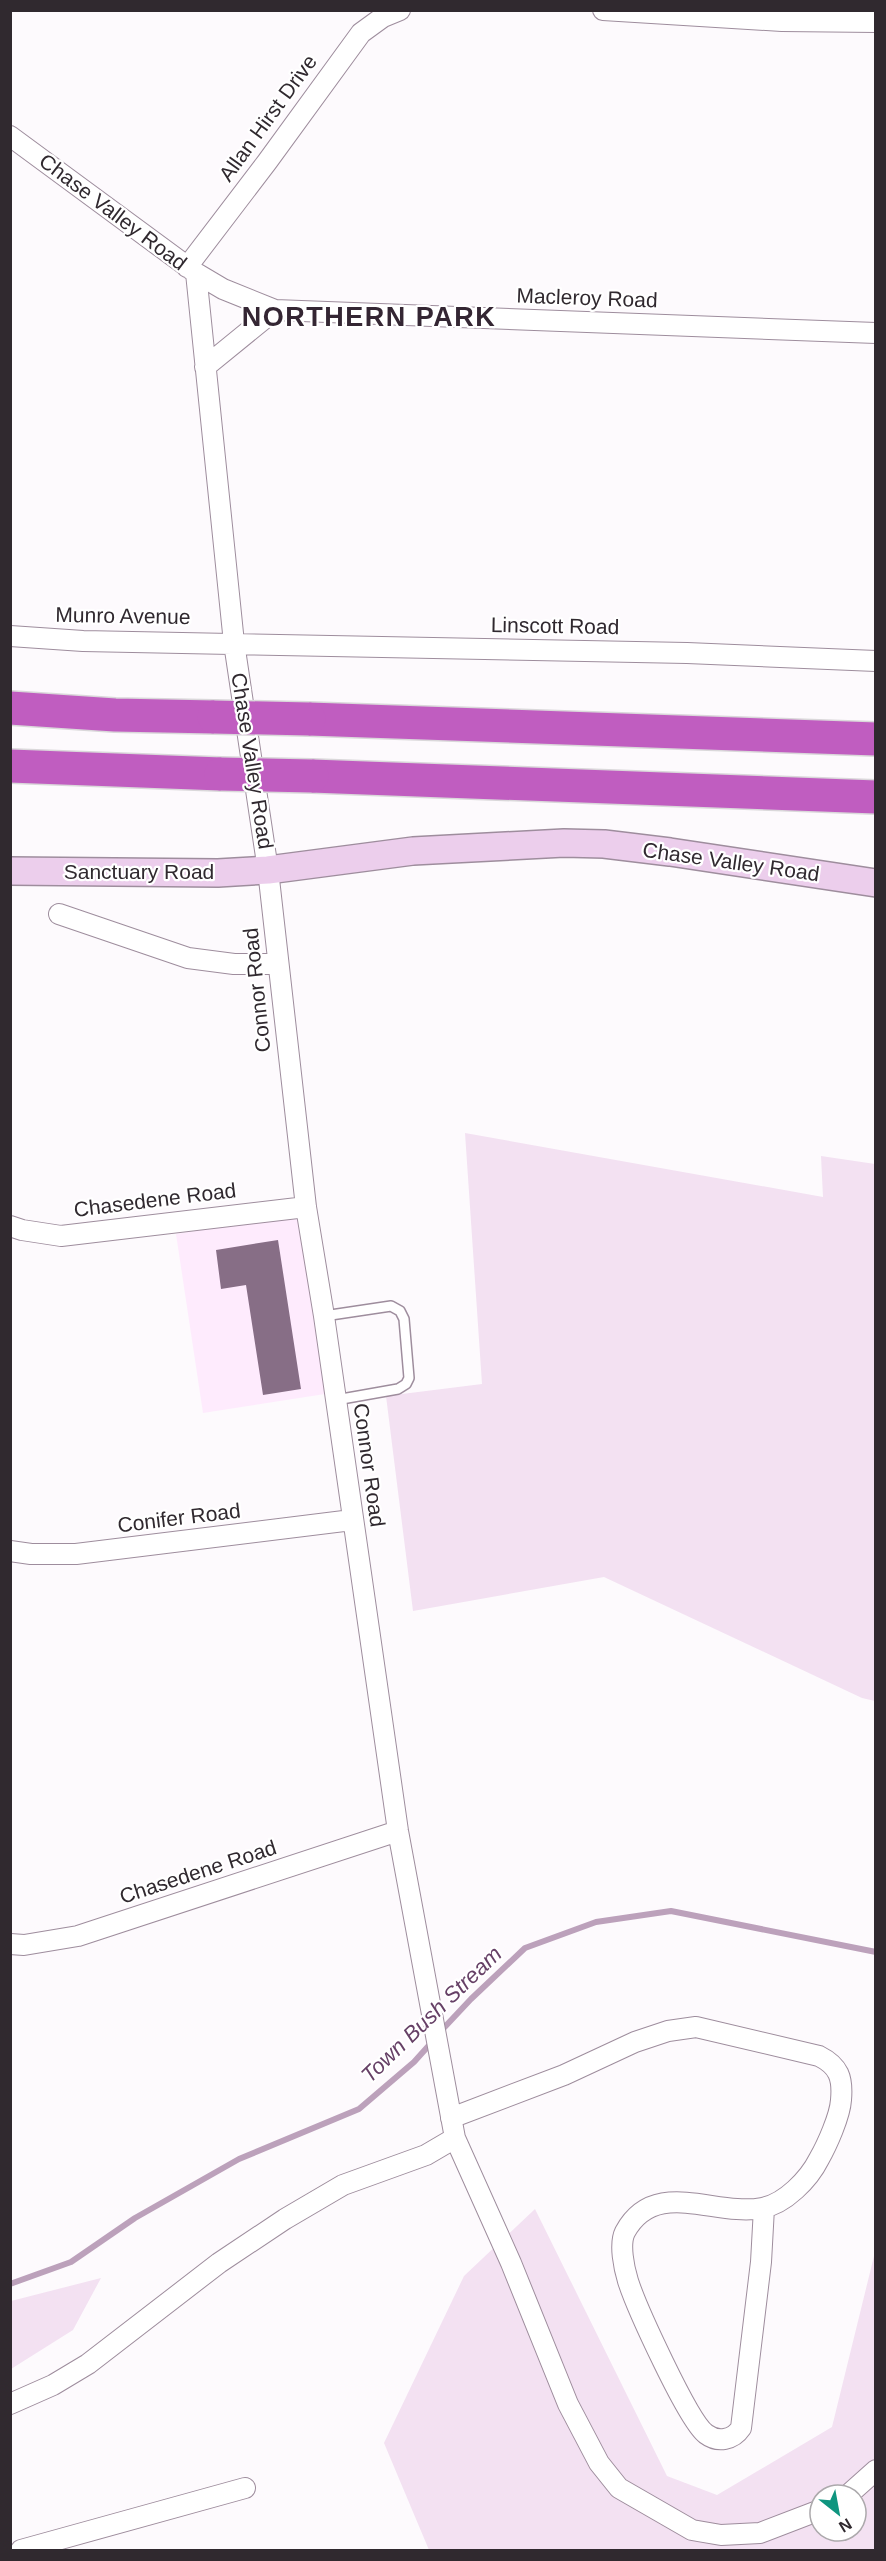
<svg xmlns="http://www.w3.org/2000/svg" width="886" height="2561" viewBox="0 0 886 2561" font-family="Helvetica,sans-serif">
<style>
.built{fill:#feebfd}
.green{fill:#f3e1f2;fill-rule:evenodd}
.lines{fill:none;stroke-linecap:round;stroke-linejoin:round}
.stream{stroke:#bca1bb;stroke-width:6}
.building{fill:#876e86}
.lane-casing{stroke:#9e8d9d;stroke-width:12}
.street-casing{stroke:#9e8d9d;stroke-width:22}
.secondary-casing{stroke:#9e8d9d;stroke-width:30}
.highway-casing{stroke:#dad8da;stroke-width:36}
.lane{stroke:#fff;stroke-width:9}
.street{stroke:#fff;stroke-width:20}
.secondary{stroke:#ecceec;stroke-width:27}
.highway{stroke:#c05dc0;stroke-width:33}
.highway-bridge-casing{stroke:#dad8da;stroke-width:36;stroke-linecap:butt}
.highway-bridge{stroke:#c05dc0;stroke-width:33}
.labels{text-anchor:middle;stroke-width:4.5;stroke-linejoin:round;paint-order:stroke}
.street-label{font-size:21px;fill:#30292f;stroke:#fff}
.water-label{font-size:22px;font-style:italic;fill:#664066;stroke:#fff}
.district-label{font-size:27px;font-weight:bold;letter-spacing:1.5px;fill:#342633;stroke:#fff}
</style>
<rect width="100%" height="100%" fill="#fdfafd"/>
<path class="built" d="M298,1215l27,179 -122,19 -27,-179z"/>
<path class="green" d="M465,1133l358,64 -2,-41 54,8v537l-13,-3 -258,-121 -191,34 -27,-215 96,-12z
M535,2209l132,267 50,19 115,-68 43,-175v298h-446l-45,-107 80,-167zM820,2495h36v36h-36z
M101,2278l-28,52 -62,39v-68z"/>
<g class="lines">
<path class="stream" d="M440,2032l31,-33 54,-51 71,-26 75,-11 205,41
M10,2284l61,-22 64,-44 104,-59 120,-50 55,-47 18,-20"/>
</g>
<path class="building" d="M278,1240l23,149 -38,6 -17,-110 -25,4 -5,-39z"/>
<g class="lines">
<defs>
<path id="lane" d="M324,1316l67,-10 9,5 4,8 5,59 -3,6 -8,5 -62,11"/>
<path id="street" d="M603,10l179,11 94,1
M10,136l186,137 38,370 34,227 38,337 18,109 74,515 57,307 56,125 57,141 31,59 20,25 73,42 29,5 39,-2 60,-23
M187,267l80,-105 94,-129 22,-16 17,-7
M196,273l27,16 52,21 601,23
M205,367l70,-57
M10,636l73,5 604,12 189,8
M59,914l129,44 46,6h44
M10,1226l12,4 39,6 245,-29
M10,1551l21,3h45l276,-34
M10,1944l14,1 54,-9 320,-105
M451,2118l113,-43 71,-33 33,-11 28,-4 123,29c20,10 24,22 22,44 -1,16 -14,45 -22,59 -10,20 -34,45 -57,49 -47,9 -107,-31 -137,24 -6,12 -1,36 3,49 8,25 60,140 78,153 12,9 27,6 35,-6l20,-166 3,-54
M10,2404l43,-19 35,-21 131,-101 66,-44 58,-34 83,-30 29,-17
M848,2495l28,-25
M21,2550l224,-62"/>
<path id="secondary" d="M10,871l208,2 50,-3 145,-19 151,-8 40,1 66,8 206,31"/>
<path id="highway" d="M10,708l105,7 99,2
M309,719l567,20
M10,766l211,8
M312,776l564,21"/>
</defs>
<use href="#lane" class="lane-casing"/>
<use href="#street" class="street-casing"/>
<use href="#secondary" class="secondary-casing"/>
<use href="#highway" class="highway-casing"/>
<use href="#lane" class="lane"/>
<use href="#street" class="street"/>
<use href="#secondary" class="secondary"/>
<use href="#highway" class="highway"/>
<defs>
<path id="highway-bridge" d="M214,717l95,2
M221,774l91,2"/>
</defs>
<use href="#highway-bridge" class="highway-bridge-casing"/>
<use href="#highway-bridge" class="highway-bridge"/>
</g>
<g class="labels">
<g class="street-label">
<text transform="translate(268 118) rotate(-54)" y="7">Allan Hirst Drive</text>
<text transform="translate(113 212) rotate(37)" y="7">Chase Valley Road</text>
<text transform="translate(587 298) rotate(2)" y="7">Macleroy Road</text>
<text transform="translate(123 616) rotate(1)" y="7">Munro Avenue</text>
<text transform="translate(555 626) rotate(1)" y="7">Linscott Road</text>
<text transform="translate(252 761) rotate(81)" y="7">Chase Valley Road</text>
<text transform="translate(731 862) rotate(8)" y="7">Chase Valley Road</text>
<text x="139" y="879">Sanctuary Road</text>
<text transform="translate(257 990) rotate(-96)" y="7">Connor Road</text>
<text transform="translate(155 1200) rotate(-7)" y="7">Chasedene Road</text>
<text transform="translate(369 1465) rotate(82)" y="7">Connor Road</text>
<text transform="translate(179 1518) rotate(-7)" y="7">Conifer Road</text>
<text transform="translate(198 1872) rotate(-18)" y="7">Chasedene Road</text>
</g>
<g class="water-label">
<text transform="translate(431 2014) rotate(-44)" y="8">Town Bush Stream</text>
</g>
<g class="district-label">
<text x="369" y="326">NORTHERN PARK</text>
</g>
</g>
<rect width="886" height="2561" fill="none" stroke="#30292f" stroke-width="24"/>
<g transform="translate(838 2513) rotate(149)"><circle r="28" fill="#ffffff" stroke="#aca9ac" stroke-width="1.5"/>
<path d="M0-4.5L10 22L0 15L-10 22Z" fill="#0f957f"/>
<text y="-9" font-size="16" font-weight="bold" text-anchor="middle" fill="#30292f">N</text>
</g>
</svg>
